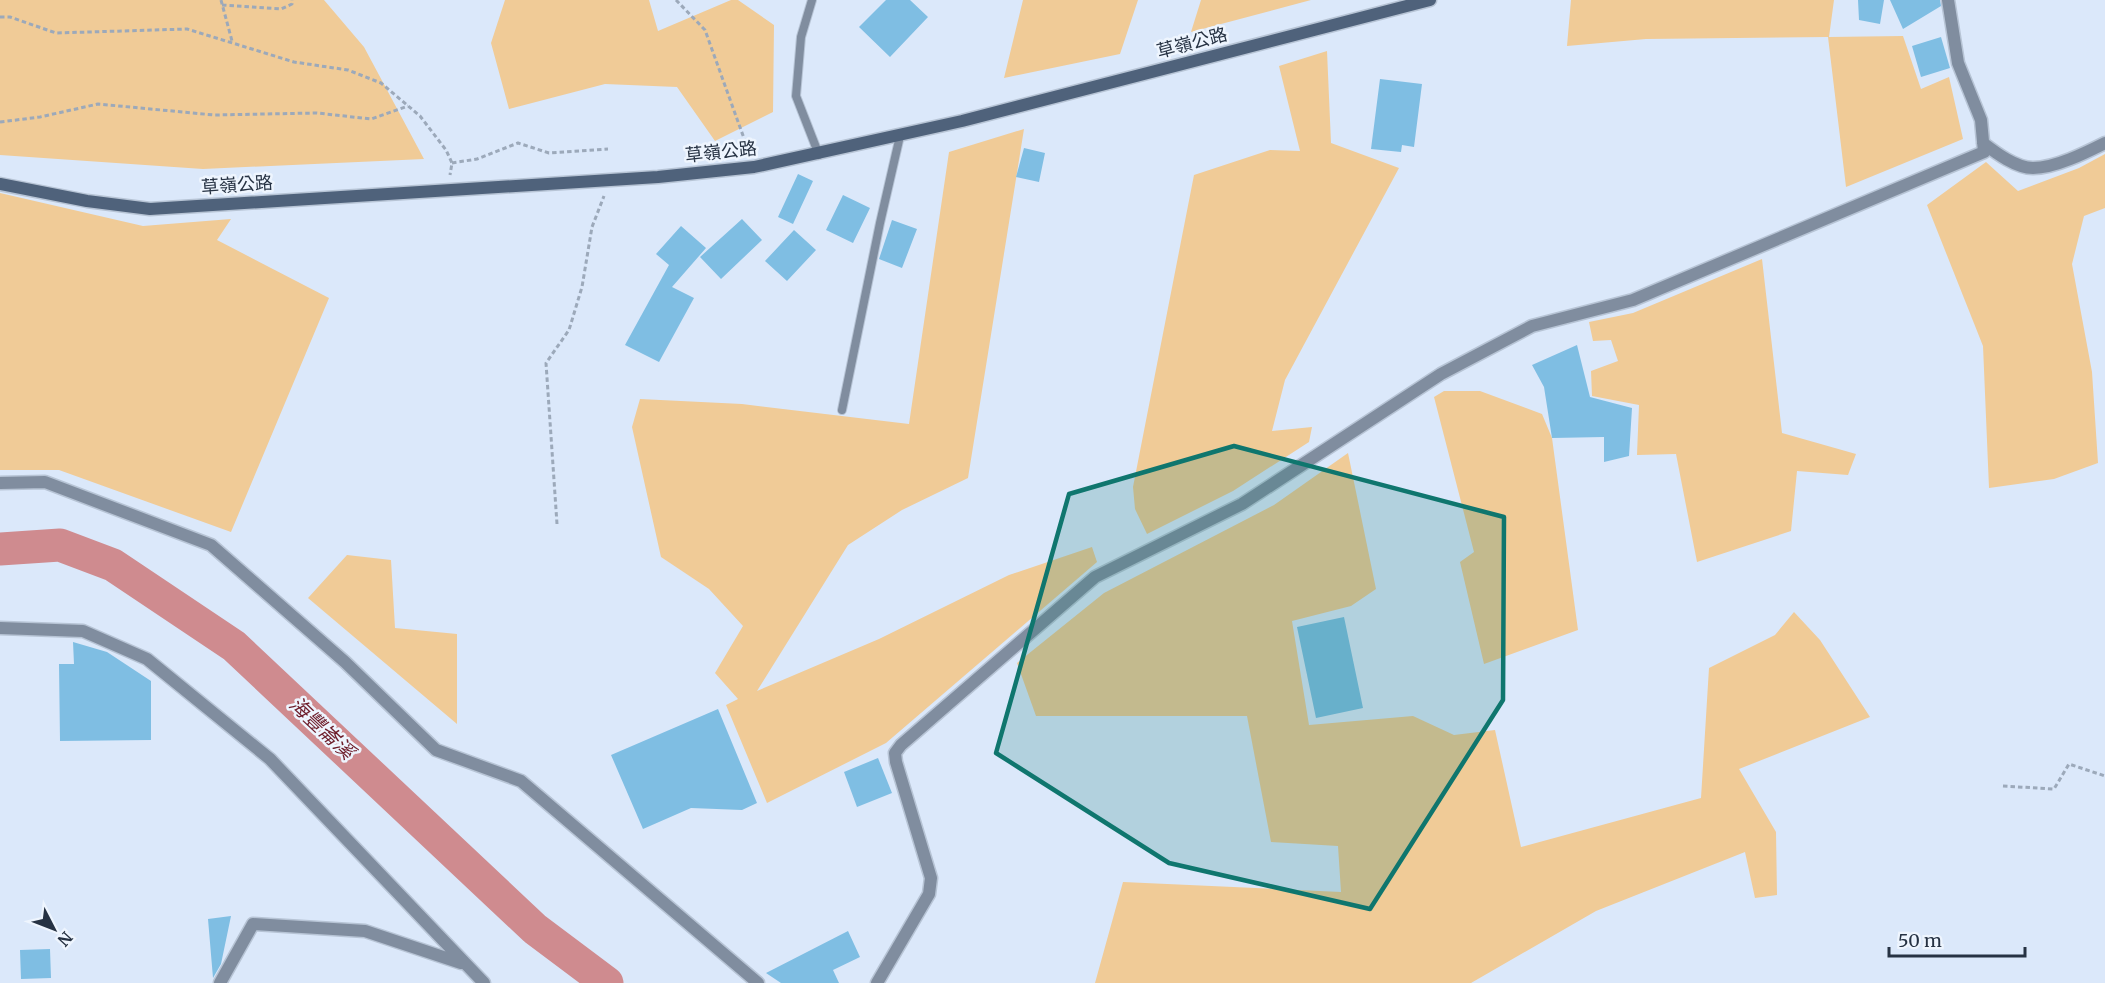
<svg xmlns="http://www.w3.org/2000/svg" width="2105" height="983" viewBox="0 0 2105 983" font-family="Merriweather,'Noto Sans TC',serif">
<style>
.green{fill:#f0cb97}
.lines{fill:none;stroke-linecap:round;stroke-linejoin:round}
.river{stroke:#cf8b8f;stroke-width:33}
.building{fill:#7fbee3}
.service-casing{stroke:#b7c4d5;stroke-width:10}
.minor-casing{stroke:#b7c4d5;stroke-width:15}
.secondary-casing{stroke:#b7c4d5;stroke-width:15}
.path{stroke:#9ca9ba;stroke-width:3;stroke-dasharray:4.5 3;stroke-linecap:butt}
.service{stroke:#808d9f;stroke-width:8}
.minor{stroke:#808d9f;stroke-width:12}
.secondary{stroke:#4f627b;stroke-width:12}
.marked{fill:#0f766e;fill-opacity:0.2;stroke:#0f766e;stroke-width:4.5;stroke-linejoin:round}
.labels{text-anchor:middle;stroke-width:5;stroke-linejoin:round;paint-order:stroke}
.street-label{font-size:18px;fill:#263243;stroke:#eef5fe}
.water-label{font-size:20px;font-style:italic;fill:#6d1c29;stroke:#eef5fe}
</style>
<rect width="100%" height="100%" fill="#dbe8fa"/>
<path class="green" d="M0,0h324l40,47 60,112 -221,10 -203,-14z
M505,0h144l9,31 73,-31h7l36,25 -1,87 -58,29 -38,-54 -72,-3 -96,25 -18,-66z
M1023,0h115l-18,54 -116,24z
M1201,0h110l-120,32z
M1571,0h263l-5,37 74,-1 18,53 28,-12 14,62 -117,48 -18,-150 -182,2 -79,7z
M1327,51l4,92 68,25 -114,212 -13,51 40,-4 -3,15 -76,49 -86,43 -12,-25 -2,-22 61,-312 76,-25 30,1 -21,-85z
M1024,129l-56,349 -66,32 -54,35 -91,146 122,-52 130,-64 83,-28 5,15 -211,181 -119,60 -41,-98 12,-6 -23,-26 28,-47 -34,-37 -48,-32 -29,-130 8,-28 102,5 167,20 40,-272z
M2105,154v54l-21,8 -12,48 20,108 6,91 -44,16 -65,9 -6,-142 -56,-141 59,-43 32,29 61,-23z
M0,193l143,33 88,-7 -14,21 112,58 -98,234 -172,-62h-59z
M1762,259l20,174 74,21 -8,21 -51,-4 -6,60 -94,31 -21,-108 -39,1 2,-50 -47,-9 -1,-25 27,-10 -7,-21 -18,1 -4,-19 44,-9z
M1444,391h36l62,23 10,24 26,192 -94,34 -24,-102 14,-10 -40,-155z
M1348,453l28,136 -25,17 -59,15 17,104 104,-9 41,19 41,-5 26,117 180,-49 8,-130 66,-33 19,-23 26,28 50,77 -131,52 37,63 1,63 -22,3 -10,-46 -149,59 -125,72h-376l28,-101 218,10 -3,-46 -67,-4 -24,-126h-211l-19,-53 87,-70 170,-88z
M347,555l44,5 4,68 62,6v90l-149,-126z"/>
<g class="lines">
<path class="river" d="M0,549l60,-4 53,20 121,81 301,283 72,54"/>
</g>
<path class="building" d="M886,0h24l18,17 -38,40 -31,-30z
M1858,0h26l-4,24 -21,-4z
M1890,0h50l1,6 -38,23z
M1941,37l9,31 -29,9 -9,-31z
M1380,79l42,5 -8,63 -12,-2 -1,7 -30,-3z
M1024,148l21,5 -6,29 -23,-5z
M798,174l15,7 -20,43 -15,-7z
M843,195l27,13 -17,35 -27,-13z
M742,219l20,21 -41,39 -21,-22z
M892,220l25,9 -15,39 -23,-9z
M681,226l25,22 -34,39 22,11 -35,64 -34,-17 44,-80 -13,-11z
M794,230l22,20 -29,31 -22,-20z
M1577,345l13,52 42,11 -3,48 -25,6v-25l-52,1 -8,-51 -12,-22z
M1344,617l19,91 -47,10 -19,-91z
M73,642l34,10 44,29v59l-91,1 -1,-77h15z
M718,709l39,94 -15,7 -51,-2 -48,21 -32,-74z
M878,758l14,35 -35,14 -13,-35z
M231,916l-10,48 -8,14 -5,-59z
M848,931l12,26 -27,13 6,13h-58l-15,-10z
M50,949l1,29 -30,1 -1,-29z"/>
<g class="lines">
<defs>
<path id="service" d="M812,0l-11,37 -5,59 23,59
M842,410l38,-187 20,-87"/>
<path id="minor" d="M1983,143c13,10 33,25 50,25 22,0 52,-15 72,-25
M0,483l45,-1 166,63 134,117 91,88 85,31 237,202
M0,628l83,3 64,28 123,100 214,224
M220,983l33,-59 112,7 96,32
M877,983l52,-89 2,-16 -35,-116 -1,-9 6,-8 194,-168 147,-73 199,-130 91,-48 101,-26 351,-148 -3,-32 -23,-57 -10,-63"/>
<path id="secondary" d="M0,184l87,17 63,8 508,-32 96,-10 208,-46 468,-121"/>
</defs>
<use href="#service" class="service-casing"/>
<use href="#minor" class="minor-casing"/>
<use href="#secondary" class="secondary-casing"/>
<path class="path" d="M221,0l11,41
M676,0l29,30 45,125
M222,5l59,4 11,-5v-4
M0,17h10l46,16 131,-4 107,33 54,8 33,13 39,33 26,34 6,13 -2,12
M0,122l40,-5 58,-13 116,11 103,-2 54,6 37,-13
M452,163l25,-4 41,-16 31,10 59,-4
M557,524l-11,-161 23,-33 13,-43 10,-60 12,-31
M2003,786l51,3 15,-25 36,12"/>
<use href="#service" class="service"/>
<use href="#minor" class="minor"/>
<use href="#secondary" class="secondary"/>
</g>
<path class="marked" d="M1234,446l270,71 -1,183 -133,209 -201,-46 -173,-110 73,-259z"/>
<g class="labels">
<g class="street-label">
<text transform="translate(1192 43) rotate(-15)" y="6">草嶺公路</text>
<text transform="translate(721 152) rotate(-6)" y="6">草嶺公路</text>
<text transform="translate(237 185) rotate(-4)" y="6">草嶺公路</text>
</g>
<g class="water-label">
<text transform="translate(322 728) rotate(43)" y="7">海豐崙溪</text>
</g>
</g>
<g transform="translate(54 929) rotate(132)" stroke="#eef5fe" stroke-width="4.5" paint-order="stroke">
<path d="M0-4.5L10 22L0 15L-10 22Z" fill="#263243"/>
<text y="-9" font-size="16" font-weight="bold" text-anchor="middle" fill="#263243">N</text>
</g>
<path d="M1889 947v9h136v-9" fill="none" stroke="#263243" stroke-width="3"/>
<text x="1898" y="947" font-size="18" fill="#263243" stroke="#eef5fe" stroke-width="4.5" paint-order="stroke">50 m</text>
</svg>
